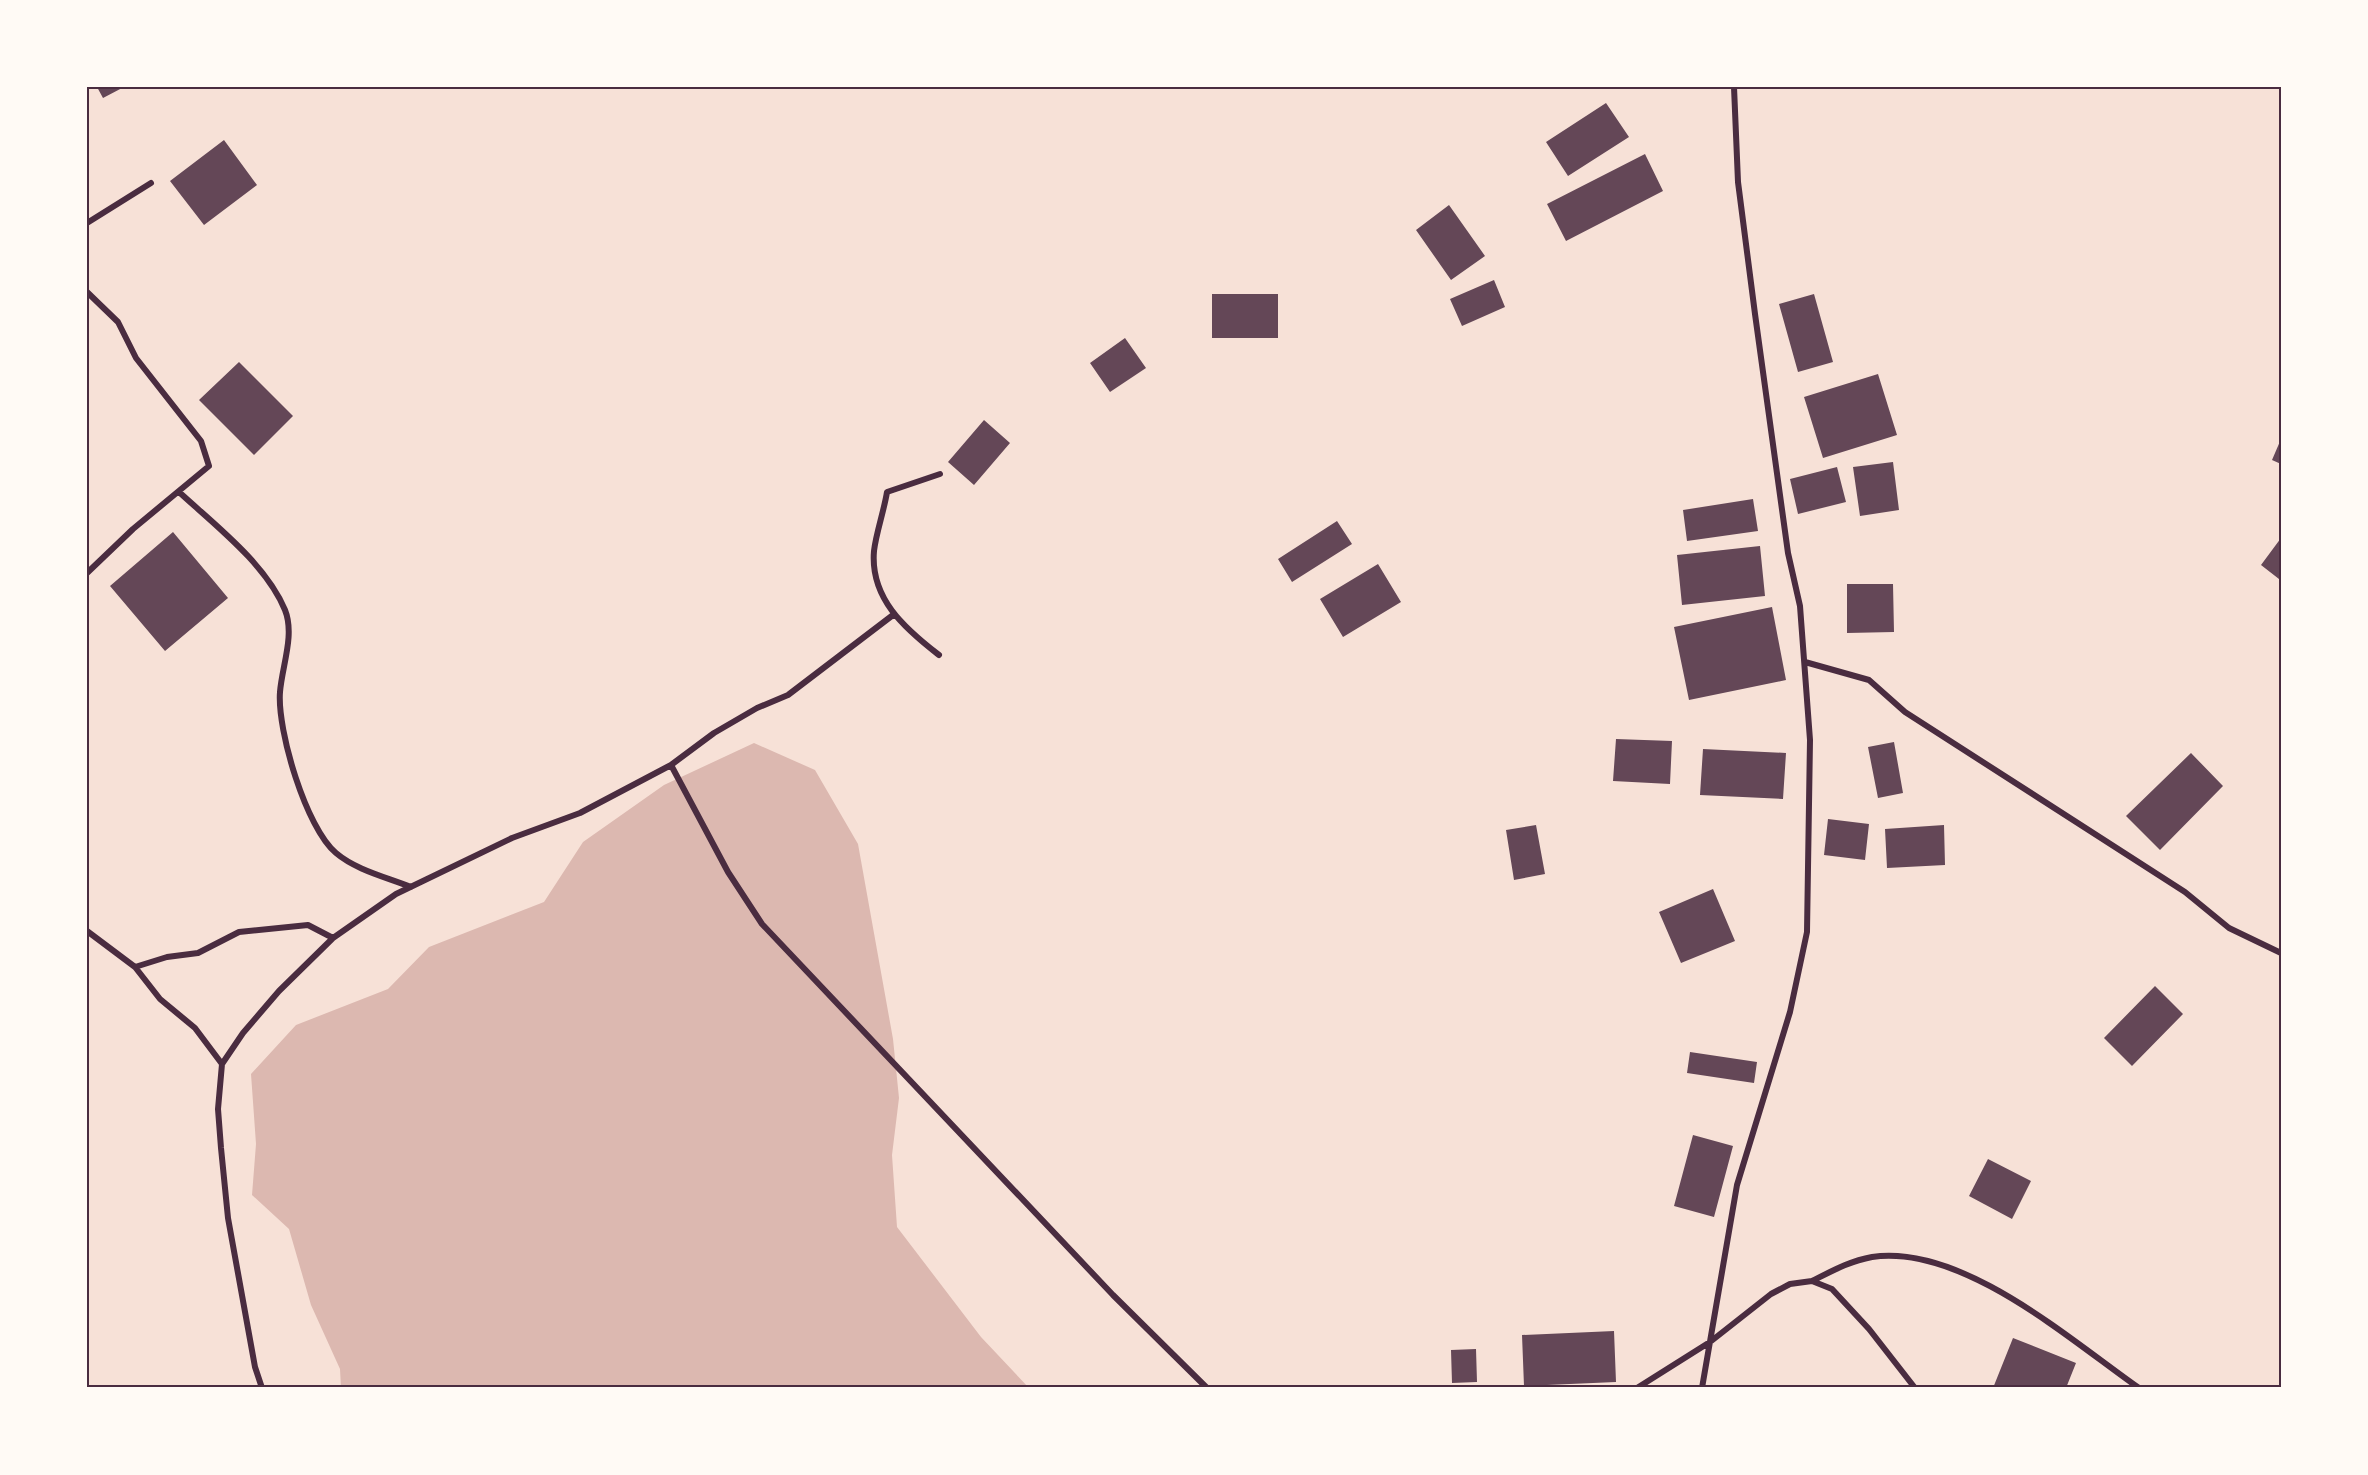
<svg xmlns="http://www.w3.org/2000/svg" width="2368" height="1475" viewBox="0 0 2368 1475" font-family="'PT Sans',sans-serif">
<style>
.water{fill:#dcb8b0}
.building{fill:#644757}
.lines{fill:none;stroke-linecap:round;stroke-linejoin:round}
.minor{stroke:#4a2c40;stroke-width:6}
.neatline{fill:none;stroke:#4a2c40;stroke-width:2}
</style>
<rect width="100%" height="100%" fill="#f7e1d7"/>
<path class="water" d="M754,743l61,27 43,74 35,195 6,59 -7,57 5,72 84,110 48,51h-688l-1,-19 -29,-64 -22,-76 -37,-34 4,-51 -5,-70 45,-49 92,-36 41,-42 115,-45 39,-60 81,-57z"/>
<path class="building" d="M97,87h27l-21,11z
M1606,103l23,34 -61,39 -22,-34z
M224,140l33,45 -53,40 -34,-44z
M1645,154l18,37 -97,50 -19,-37z
M1449,205l36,51 -34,24 -35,-50z
M1494,280l11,27 -43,19 -12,-27z
M1212,294h66v44h-66z
M1814,294l19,68 -35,10 -19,-68z
M1125,338l21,30 -36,24 -20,-29z
M239,362l54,54 -39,39 -55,-55z
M1878,374l19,61 -74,23 -19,-61z
M984,420l26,23 -36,42 -26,-23z
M2281,439v25l-9,-4z
M1893,462l6,48 -39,6 -7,-49z
M1837,467l9,35 -48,12 -8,-35z
M1753,499l5,32 -71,10 -4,-31z
M1337,521l15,23 -60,38 -14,-23z
M173,532l55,66 -63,53 -55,-65z
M2281,538v39l-2,2 -18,-14z
M1760,546l5,50 -83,9 -5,-50z
M1378,564l23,38 -58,35 -23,-38z
M1847,584h46l1,48 -47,1z
M1772,607l14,73 -97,20 -15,-73z
M1616,739l56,2 -2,43 -57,-3z
M1894,742l9,51 -25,5 -10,-51z
M1703,749l83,4 -3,46 -83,-4z
M2191,753l32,33 -63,64 -34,-34z
M1828,819l41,5 -4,36 -41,-5z
M1536,825l9,49 -31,6 -8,-50z
M1944,825l1,40 -58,3 -2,-39z
M1713,889l22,52 -54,22 -22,-51z
M2155,986l28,28 -51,52 -28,-28z
M1690,1052l67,10 -3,21 -67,-10z
M1693,1135l40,11 -19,71 -40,-11z
M1988,1159l43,22 -19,38 -43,-23z
M1614,1331l2,51 -92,4 -2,-51z
M2013,1338l63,25 -10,25h-73z
M1476,1349l1,33 -25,1 -1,-33z"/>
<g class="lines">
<path class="minor" d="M87,223l64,-40
M87,292l31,30 18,36 65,83 8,25 -76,63 -46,44
M179,492c36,33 87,72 106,118 10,25 -3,56 -5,82 -3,38 26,136 56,161 20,17 50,24 75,34
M939,655c-35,-27 -69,-57 -65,-104 2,-18 10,-40 13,-59l53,-18
M1805,662l64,18 36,32 280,180 44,36 52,25
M671,765l57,107 34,52 351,371 94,93
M87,931l48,36 25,32 35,29 27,36 -4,45 3,39 7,70 27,149 7,21
M135,967l32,-10 31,-4 41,-21 69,-7 25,13
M222,1064l21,-31 36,-42 54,-53 63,-44 116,-56 68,-25 91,-48 43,-32 43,-25 31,-13 105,-80
M1812,1281c20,-10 38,-20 60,-24 90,-13 197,82 267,131
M1637,1388l73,-46 61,-48 19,-10 22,-3 20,8 37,40 46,59
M1702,1388l35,-203 53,-173 17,-80 3,-192 -10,-134 -12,-53 -33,-239 -17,-132 -4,-95"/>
</g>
<rect width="2368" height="1475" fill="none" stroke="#fffaf5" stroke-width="177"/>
<rect x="88" y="88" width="2192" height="1298" class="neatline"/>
</svg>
